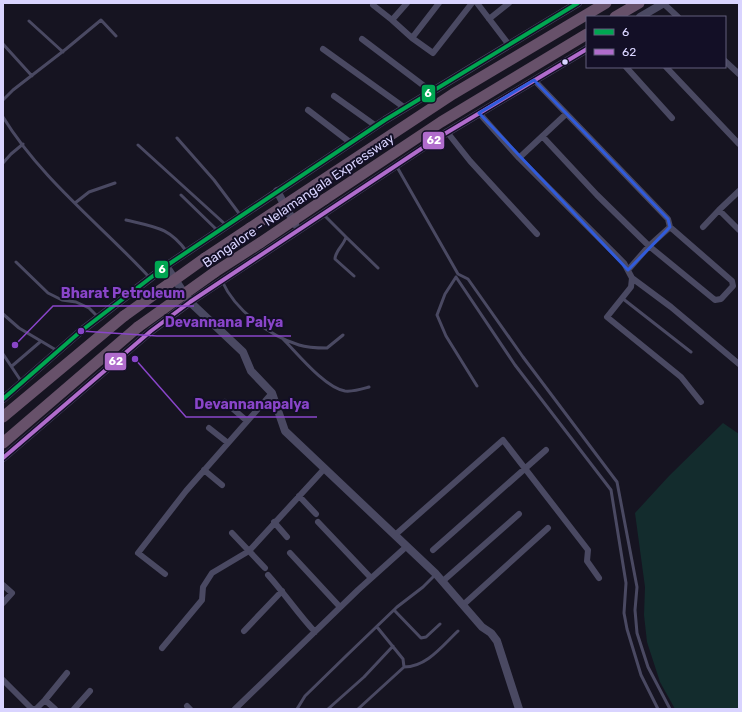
<svg xmlns="http://www.w3.org/2000/svg" width="742" height="712" viewBox="0 0 742 712" font-family="Rubik,sans-serif">
<style>
.green{fill:#132c2d}
.lines{fill:none;stroke-linecap:round;stroke-linejoin:round}
.service{stroke:#4a4962;stroke-width:3}
.minor{stroke:#4a4962;stroke-width:6}
.tertiary{stroke:#4a4962;stroke-width:8}
.motorway{stroke:#67516a;stroke-width:11}
.motorway-bridge{stroke:#67516a;stroke-width:11}
.bus-1-casing{stroke:#130f26;stroke-width:7}
.bus-2-casing{stroke:#130f26;stroke-width:7}
.bus-1{stroke:#00a651;stroke-width:4}
.bus-2{stroke:#b06ccc;stroke-width:4}
.marked{fill:none;stroke:#305bdc;stroke-width:3;stroke-linejoin:round}
.bus-dot{fill:#d9d4ff;stroke:#130f26;stroke-width:1.5}
.labels{text-anchor:middle;stroke-width:4;stroke-linejoin:round;paint-order:stroke}
.street-label{font-size:13px;fill:#d9d4ff;stroke:#130f26}
.leader{fill:none;stroke:#8945c9;stroke-width:1.5}
.callout-dot{fill:#8945c9;stroke:#130f26;stroke-width:1.5}
.callout-label{font-size:14px;text-anchor:middle;font-weight:bold;fill:#8945c9;stroke:#130f26;stroke-width:4;stroke-linejoin:round;paint-order:stroke}
.line-badge{stroke:#130f26;stroke-width:1.5}
.badge-label{font-size:11px;text-anchor:middle;font-weight:bold;fill:#fff}
</style>
<rect width="100%" height="100%" fill="#161421"/>
<path class="green" d="M723,423l16,11v275h-64l-15,-27 -13,-40 -3,-27 1,-28 -10,-74 34,-37z"/>
<g class="lines">
<path class="service" d="M29,21l34,31
M3,44l29,32
M3,100l10,-10 53,-41 35,-29 15,16
M3,117c38,62 98,108 147,161
M177,138l37,42 27,36
M138,145l88,80
M3,163l8,-9 12,-10
M397,167l61,107 10,5 55,78 94,125 20,105 -2,23 2,23 11,34 22,42
M181,195l37,36
M75,203l14,-11 26,-9
M324,215l22,22c-2,8 -11,14 -11,22l19,17
M126,220c29,7 43,7 61,32
M346,237l32,31
M16,262l32,31 14,7 14,2 13,6 9,9
M456,277l59,88 96,125 15,93 -2,30 3,16 14,46 17,34
M456,277l-11,17 -8,21 9,21 31,50
M222,281c13,29 47,55 77,64 9,3 19,3 28,3l16,-13
M622,298l69,54
M3,314l16,14 37,22
M283,339c14,14 42,49 62,52 8,1 17,-2 24,-4
M3,354l18,27
M12,366l28,-24
M394,610l27,28 5,-1 14,-13
M404,667c23,0 39,-22 54,-36
M297,709l8,-13 41,-40 51,-49 26,-20 12,-12
M328,709l36,-32 29,-31
M358,709l46,-42 -1,-8 -26,-32"/>
<path class="minor" d="M407,3l-15,17 20,18 27,-35
M477,3l32,42
M663,3l15,14
M373,5l19,15
M489,19l20,-16
M412,38l21,15 39,-50
M362,39l70,53
M323,49l82,59
M725,61l14,13
M626,67l46,51
M666,67l73,77
M534,80l134,139 2,8 62,54 1,5 -12,13 -6,1 -66,-54 -52,-51 -54,-58
M334,96l42,30
M308,110l43,33
M479,113l40,45 105,105 8,15 -1,9 -24,30 74,60 20,25
M447,132l23,29 67,73
M519,158l47,-44
M739,191l-20,19 20,20
M703,227l16,-17
M628,270l21,-24 21,-19
M632,278l39,29 68,57
M225,402l22,19
M209,428l19,15
M204,470l18,15
M299,496l17,18
M274,522l13,15
M318,522l53,56
M232,533l33,35
M395,535l108,-95 85,110 -1,11 12,17
M433,550l113,-100
M290,553l50,54
M165,574l-27,-21 48,-62 86,-98
M268,575c17,19 30,39 47,57
M443,581l76,-67
M3,585l9,8 -9,10
M463,605l85,-77
M244,631l38,-40
M162,648l40,-48 1,-13 9,-14 37,-22 76,-83
M3,680l29,29h4l9,-9 10,9
M45,700l22,-27
M187,706l3,3
M74,709l16,-18
M235,709l123,-119 49,-44"/>
<path class="tertiary" d="M640,17l24,-14
M277,191l18,33
M166,266l24,36 53,50 8,19 21,22 13,38 151,143 46,53 9,6 6,8 22,68
M3,399l78,-68 85,-65 219,-146 193,-117
M3,458l148,-127 39,-29 246,-163 151,-90"/>
<path class="motorway" d="M615,17l24,-14
M315,185l138,-91 153,-91
M325,199l116,-77 146,-88
M205,258l45,-30
M215,272l45,-29
M3,417l121,-101
M3,443l135,-116"/>
<path class="motorway-bridge" d="M250,228l65,-43
M260,243l65,-44
M124,316l81,-58
M138,327l77,-55"/>
<defs>
<path id="bus-1" d="M3,399l78,-68 85,-65 219,-146 193,-117"/>
<path id="bus-2" d="M3,458l148,-127 39,-29 246,-163 151,-90"/>
</defs>
<use href="#bus-1" class="bus-1-casing"/>
<use href="#bus-2" class="bus-2-casing"/>
<use href="#bus-1" class="bus-1"/>
<use href="#bus-2" class="bus-2"/>
</g>
<path class="marked" d="M534,80l134,139 2,8 -42,43 -149,-157z"/>
<circle class="bus-dot" cx="565" cy="62" r="3.5"/>
<g class="labels">
<g class="street-label">
<text transform="translate(298 200) rotate(-34)" y="5">Bangalore - Nelamangala Expressway</text>
</g>
</g>
<path class="leader" d="M15 345L53 306H194M81 331L157 336H291M135 359L186 417H317"/>
<g class="callout-dot">
<circle cx="15" cy="345" r="4"/>
<circle cx="81" cy="331" r="4"/>
<circle cx="135" cy="359" r="4"/>
</g>
<g class="callout-label">
<text x="123" y="298">Bharat Petroleum</text>
<text x="224" y="327">Devannana Palya</text>
<text x="252" y="409">Devannanapalya</text>
</g>
<g class="line-badge">
<rect x="421" y="84" width="15" height="19" rx="4" fill="#00a651"/>
<rect x="422" y="131" width="23" height="19" rx="4" fill="#b06ccc"/>
<rect x="154" y="260" width="15" height="19" rx="4" fill="#00a651"/>
<rect x="104" y="352" width="23" height="19" rx="4" fill="#b06ccc"/>
</g>
<g class="badge-label">
<text x="428" y="97">6</text>
<text x="434" y="144">62</text>
<text x="162" y="273">6</text>
<text x="116" y="365">62</text>
</g>
<rect width="742" height="712" fill="none" stroke="#d9d4ff" stroke-width="8"/>
<rect x="586" y="16" width="140" height="52" fill="#130f26" stroke="#625e7d"/>
<rect x="594" y="29" width="20" height="6" fill="#00a651" stroke="#625e7d"/>
<text x="622" y="36" font-size="12" fill="#d9d4ff">6</text>
<rect x="594" y="49" width="20" height="6" fill="#b06ccc" stroke="#625e7d"/>
<text x="622" y="56" font-size="12" fill="#d9d4ff">62</text>
</svg>
